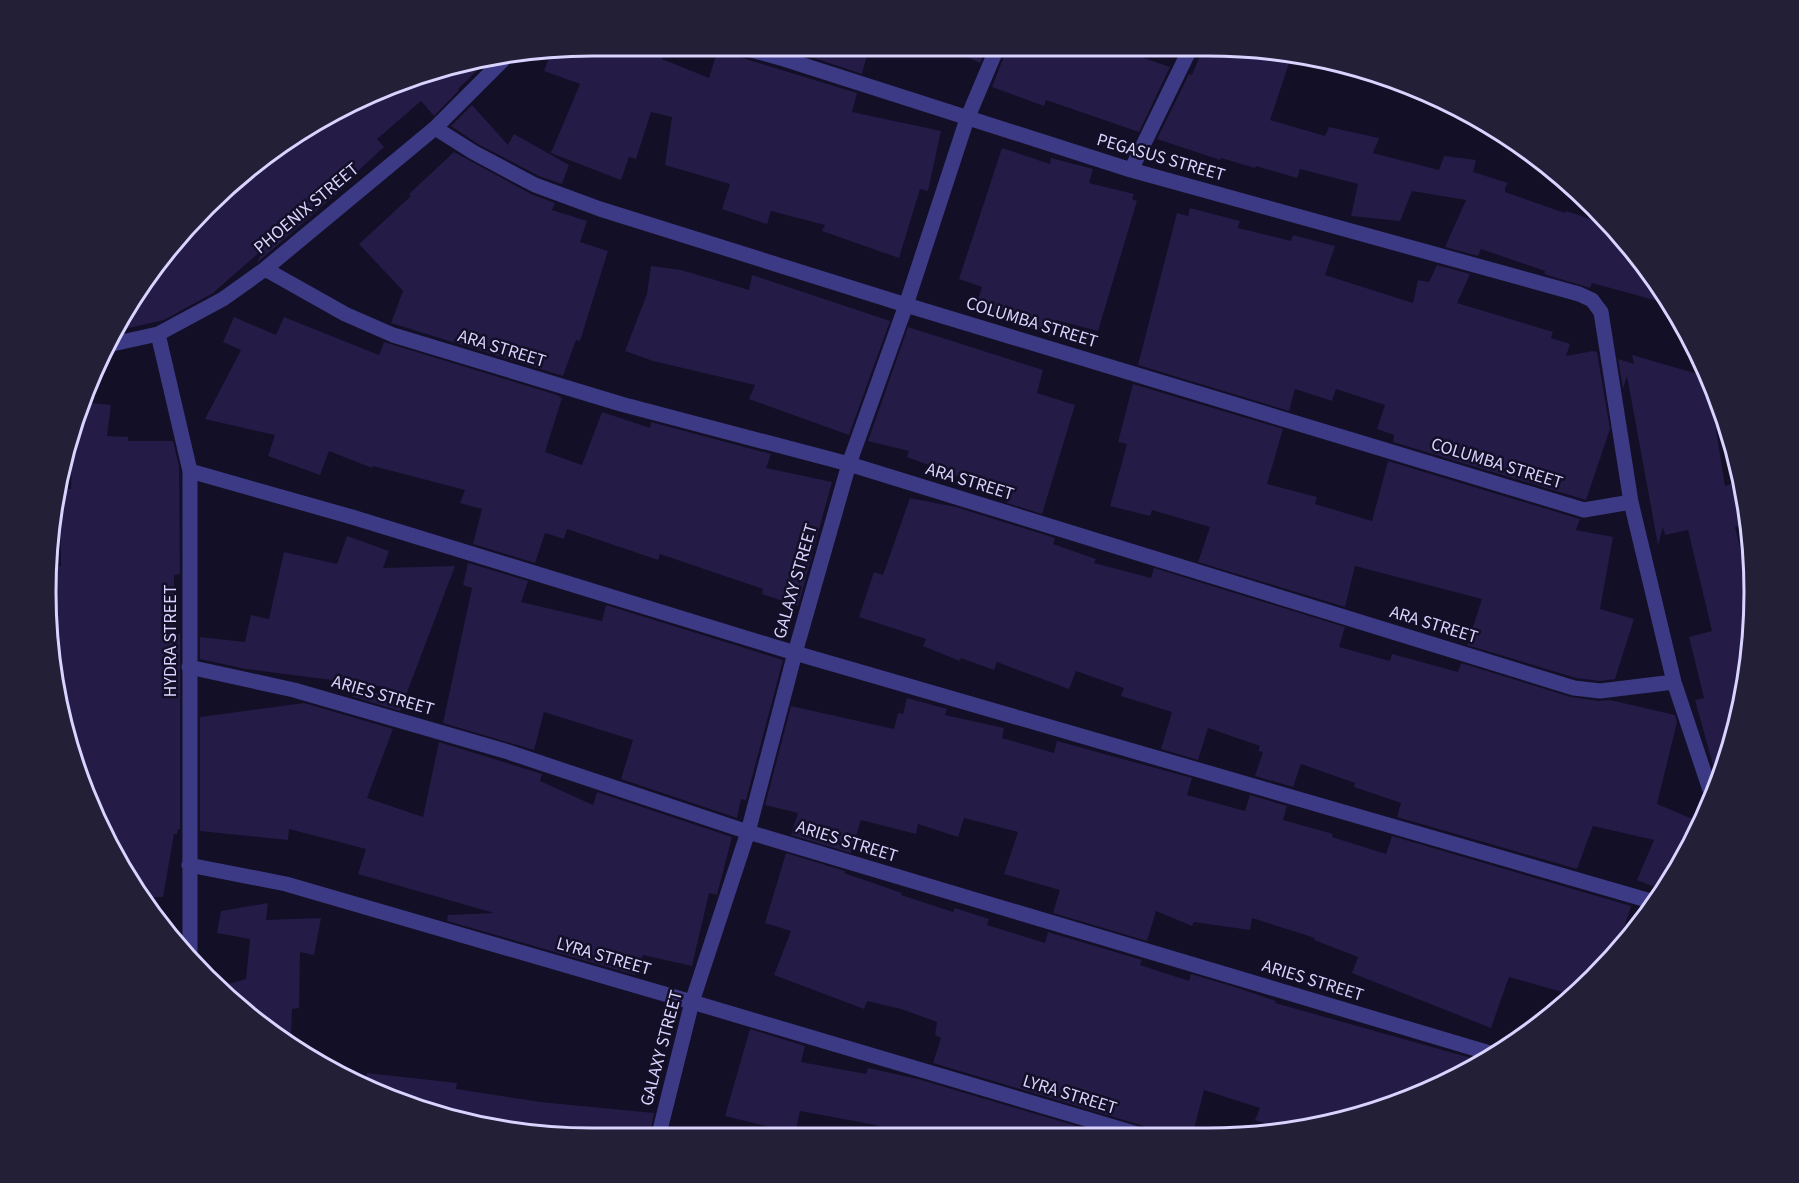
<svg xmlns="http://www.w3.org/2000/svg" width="1799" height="1183" viewBox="0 0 1799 1183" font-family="'Source Sans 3',sans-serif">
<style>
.building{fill:#241b47}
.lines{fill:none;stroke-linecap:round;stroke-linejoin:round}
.street{stroke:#3d3a85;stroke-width:15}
.labels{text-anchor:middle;stroke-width:5;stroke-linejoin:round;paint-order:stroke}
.street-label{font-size:18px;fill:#d9d4ff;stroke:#130f26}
.rim{fill:none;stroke:#d9d4ff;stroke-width:3}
</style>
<rect width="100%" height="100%" fill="#130f26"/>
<path class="building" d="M591,45l75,1 -4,13 47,19 10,-32h8l2,6 4,3 124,38 -5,19 89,19 -13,60 -8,-2 -21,69 -77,-27 3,-6 -54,-14 -4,13 -45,-15 8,-25 -65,-19 7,-48 -21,-5 -15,47 -7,-2 -8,23 -70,-27 29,-69 -36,-13 7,-19z
M778,46l91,1 -7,27z
M946,47l41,1 -7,15z
M1007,48l111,1 52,18 -31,65 -93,-32 -2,6 -52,-19z
M1203,49l76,1 13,4 -22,66 55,16 4,-9 50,11 -6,15 66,17 5,-14 32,4 -3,12 35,11 -3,4v5l60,21 1,-2 45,15 30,33 28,45 -77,-21 -2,5 -46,-14 1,-3 -64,-22 -3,7 -33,-9 21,-47 -54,-9 -12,30 -49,-5 7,-32 -58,-15 -3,9 -41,-12 -1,2 -34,-10 -1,2 -63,-21 32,-65 3,1z
M486,62l-28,27 1,1 -25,26 -13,-15 -44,38 7,8 -36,33 2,2 -91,79 -2,2 6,-14 -50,44 -49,27 -48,11 42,-72 130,-122 128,-63z
M472,105l36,40 6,-11 55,31 -7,19 -23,-8 -61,-32 -27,-18z
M1002,148l48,16 1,-6 42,11 -4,14 45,11 -2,5 5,2 -39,130 -42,-11 -4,17 -76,-31 6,-19 -23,-8z
M454,152l77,42 24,9 -3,7 35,11 -7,21 28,9 -28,90 -4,-1 -13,36 -172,-53 12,-32 -44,-47 52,-48 -2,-2z
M1190,208l50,13 -2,7 53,13 2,-6 42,11 -10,29 88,28 5,-23 11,2 8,-17 33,9 -13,29 96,29 -2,6 19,6 -4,12 27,-5 4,1 13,77 -24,71 -193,-58 1,-7 -17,-6 8,-24 -49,-16 -4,12 -37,-12 -6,22 -151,-46 39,-152 11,3z
M651,266l30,4 68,20 3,-15 138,46 -41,114 -100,-36 6,-14 -102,-24 -28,-10 22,-57z
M234,317l42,18 8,-18 95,38 5,-13 173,53 5,3 -17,54 37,13 20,-53 48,16 1,-6 120,32 -5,14 66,14 -34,124 -36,-12 1,-5 -103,-35 -2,6 -91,-31 -3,10 -19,-6 -10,30 -62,-19 9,-35 -22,-6 5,-13 -92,-24 -1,2 -43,-17 -9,24 -52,-19 7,-21 -70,-16 36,-69 -18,-8z
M908,327l135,43 -6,23 38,12 -33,109 -35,-11 2,-8 -102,-38 2,-6 -41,-10z
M1632,355l76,22 19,51 -11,2 9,56 6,-2 10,41 -6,2 17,69 -3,67 -24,104 -7,16 -23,-83 9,-2 -15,-61 23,-6 -24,-101 -23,5 -2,-8 -5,18 -31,-169 -4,13 -5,-30 16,5z
M1133,384l150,45 -16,55 50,13 -2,7 57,17 16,-60 192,58 -4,11 37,7 -13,72 34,10 -19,60 -15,2 -24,-3 -109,-33 15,-46 -127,-33 -10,41 -147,-45 12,-35 -58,-17 -2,6 -40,-10 17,-62 -9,-2z
M82,402l29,3 -4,31 21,1v4h45l6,25 1,108 -6,1 1,59h5v195h-2l-1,5h-3l-11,63h-19l-26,-32 -54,-132 -17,-165 14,-2 -1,-68 2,-9h9l1,-46z
M910,498l46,9 99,31 -2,6 43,15 -2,4 57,15 3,-10 191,59 -6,20 51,14 2,-7 66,18 3,-9 110,34 28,4 11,-1 65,15 2,7 -20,82 43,18 -19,43 -19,25 -25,-10 17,-40 -61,-14 -16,43 -180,-52 4,-14 -47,-16 1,-4 -54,-19 -8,23 -38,-11 8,-24 -5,-1 2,-5 -52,-18 -10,32 -37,-11 11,-37 -51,-16 3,-8 -48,-17 -7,18 -72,-27 -3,8 -33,-12 -1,3 -37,-15 3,-7 -67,-22 15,-45 9,3z
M347,536l42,15 -6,17 72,-2 -55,145 -49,-15 35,-4v-5l-140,-18 -46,-10v-22l45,5 6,-27 18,4 15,-67 53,12z
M468,563l60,18 -7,21 81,19 4,-16 177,55 -37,140 -5,-1 -4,19 -116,-39 12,-39 -89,-28 -10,38 -91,-27 29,-135 -9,-3z
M907,698l40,11 -2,6 59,13 -2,10 52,15 3,-12 135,37 -5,17 58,16 5,-16 37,11 -4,14 50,14 -1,3 54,17 6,-18 239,70 -16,49 -42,40 -64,-18 -18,51 -139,-55 6,-16 -44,-17 1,-2 -63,-20 -2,12 -56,-8 -2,4 -36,-15 -9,30 -94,-28 7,-23 -56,-16 14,-42 -54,-14 -6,19 -40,-13 -2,10 -55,-14 -10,33 -60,-18 7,-22 -33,-8 26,-99 103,23 4,-16 5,1z
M304,703l89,26 -26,69 56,19 16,-75 103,32 -2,7 53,24 4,-13 135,45 -15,58 -8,-2 -17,73 -49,-11 -8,20 -188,-54 1,-6 46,-2 -136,-39 8,-25 -77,-20 -1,11 -88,-9v-114z
M786,853l59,18 -1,2 58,20 -1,2 52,17 2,-4 34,11 -2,6 58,18 3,-11 94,28 -2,5 49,16 2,-7 47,14 38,13 -1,2 207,58 -33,21 -100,37 -66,11 -28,-10 5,-12 -56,-18 -12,47 -39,-1 -2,-6 -4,-3 -214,-64 8,-25 -6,-3 2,-13 -36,-13 -34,-8 -3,8 -90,-34 17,-44 -26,-8z
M268,903l-2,17 55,-2 -7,37 -14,-3 -1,56 -7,1 -1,33 -60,-40 -13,-15 28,-8 4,-40 -33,-6 4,-22z
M750,1029l55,17 -4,16 65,12 2,-6 50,11 192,57 -206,-1 -28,-10 -76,-14 -5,22 -70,-17z
M367,1073l90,10 -1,6 84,13 114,11 -4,21 -130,-1 -156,-47z"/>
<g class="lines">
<path class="street" d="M736,46l48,13 347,111 448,124 13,6 9,12 30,190 43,180 38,114
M435,128l38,24 62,33 65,24 306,96 678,205 47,-8
M1131,170l59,-121
M265,269l80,45 48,21 228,69 228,60 725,224 26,3 74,-9
M158,334l32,137v482
M108,345l50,-11 65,-35 42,-30 170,-141 68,-68
M190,471l162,46 443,136 859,249
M189,667l105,23 211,61 243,81 745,222
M189,865l97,19 406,118 452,134
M659,1134l33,-132 56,-170 47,-179 54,-189 57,-159 61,-186 30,-71"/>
</g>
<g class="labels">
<g class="street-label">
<text transform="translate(1161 157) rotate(16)" y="6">PEGASUS STREET</text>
<text transform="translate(306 208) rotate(-40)" y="6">PHOENIX STREET</text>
<text transform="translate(1032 322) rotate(17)" y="6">COLUMBA STREET</text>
<text transform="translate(502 348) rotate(17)" y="6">ARA STREET</text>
<text transform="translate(1497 463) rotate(17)" y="6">COLUMBA STREET</text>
<text transform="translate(970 481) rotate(17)" y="6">ARA STREET</text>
<text transform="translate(795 581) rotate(-74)" y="6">GALAXY STREET</text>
<text transform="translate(1434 624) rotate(17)" y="6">ARA STREET</text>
<text transform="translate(170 641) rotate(-90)" y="6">HYDRA STREET</text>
<text transform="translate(383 695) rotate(16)" y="6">ARIES STREET</text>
<text transform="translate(847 841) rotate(17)" y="6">ARIES STREET</text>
<text transform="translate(604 956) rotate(16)" y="6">LYRA STREET</text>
<text transform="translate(1313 980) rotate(17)" y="6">ARIES STREET</text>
<text transform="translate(661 1048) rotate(-75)" y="6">GALAXY STREET</text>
<text transform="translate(1070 1094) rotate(17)" y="6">LYRA STREET</text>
</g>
</g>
<path d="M0 0H1799V1183H0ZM592 56H1208A536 536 0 0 1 1744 592V592A536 536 0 0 1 1208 1128H592A536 536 0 0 1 56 592V592A536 536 0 0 1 592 56Z" fill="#231f37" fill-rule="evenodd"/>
<path class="rim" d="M592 56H1208A536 536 0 0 1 1744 592V592A536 536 0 0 1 1208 1128H592A536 536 0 0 1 56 592V592A536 536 0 0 1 592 56Z"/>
</svg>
